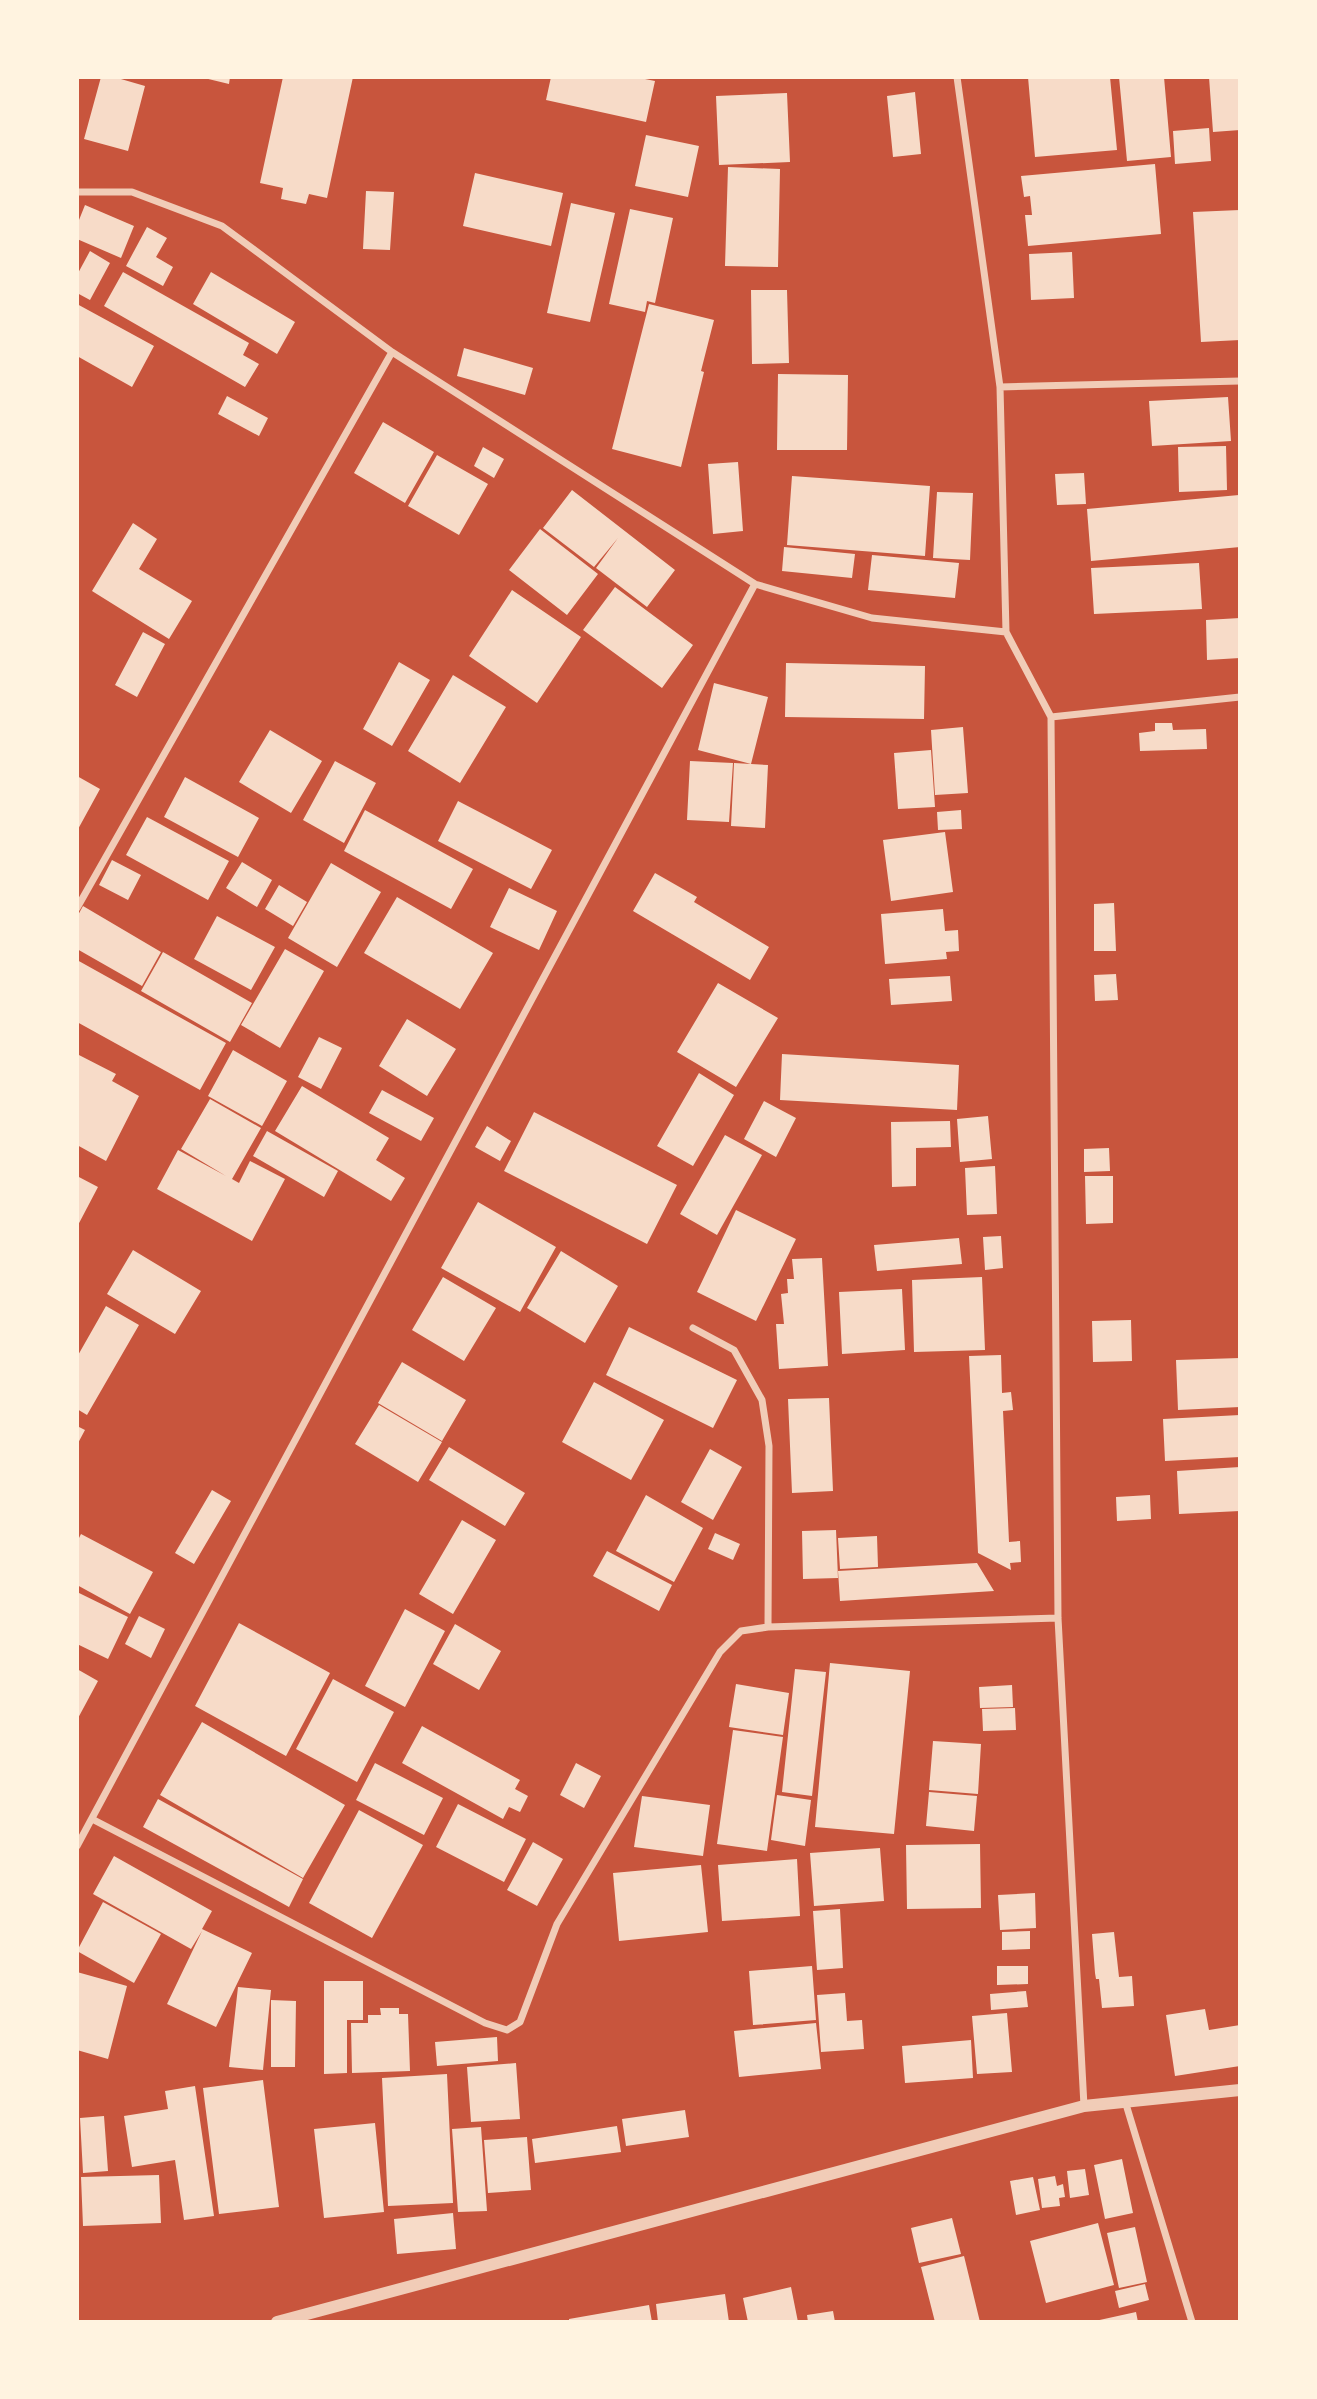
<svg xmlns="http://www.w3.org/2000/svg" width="1317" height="2399" viewBox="0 0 1317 2399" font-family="Spectral,serif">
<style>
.building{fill:#f7dbc8}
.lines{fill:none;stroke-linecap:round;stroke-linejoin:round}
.minor{stroke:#f1ccb7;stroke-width:7}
.tertiary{stroke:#f1ccb7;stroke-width:12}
</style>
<rect width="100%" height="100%" fill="#c8553d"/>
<path class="building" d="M101,77h13l31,9 -17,65 -44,-12z
M200,77h30l-1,7z
M283,77h70l-26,121 -18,-4 -3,10 -25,-5 2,-11 -23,-5z
M551,77h84l20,4 -9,41 -100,-22z
M1028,77h82l7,73 -82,7z
M1119,77h45l7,80 -44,4z
M1209,77h31v53l-27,2z
M915,92l6,62 -28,3 -6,-61z
M787,93l3,69 -71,3 -3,-69z
M1209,128l2,33 -36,3 -2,-33z
M646,135l53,11 -11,51 -53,-11z
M1155,164l6,70 -133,12 -3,-31h7l-2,-19 -6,1 -3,-21z
M728,167l52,2 -2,98 -53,-1z
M475,173l88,20 -12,53 -88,-20z
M366,191l28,1 -4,58 -27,-1z
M571,203l44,10 -25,109 -43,-9z
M85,205l49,21 -13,32 -44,-19v-14z
M630,209l43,9 -18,85 -8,-2 -2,11 -36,-8z
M1240,210v130l-39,2 -8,-130z
M147,227l20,11 -11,19 17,10 -10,19 -37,-20z
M90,251l20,12 -20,37 -13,-7v-18z
M1072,252l2,46 -43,2 -2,-46z
M123,272l126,71 -6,12 16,9 -14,23 -141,-81z
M211,272l84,50 -18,32 -84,-50z
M751,290h36l2,73 -37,1z
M77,304l77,42 -22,41 -55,-31z
M649,304l65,16 -13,51 3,1 -23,95 -69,-18z
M464,348l69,20 -8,27 -68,-19z
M778,374l70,1 -1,75h-70z
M227,396l41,22 -9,18 -41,-22z
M1228,397l3,44 -79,5 -3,-45z
M383,422l51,30 -29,51 -51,-30z
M1226,446l1,44 -48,2 -1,-45z
M483,447l21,12 -10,19 -20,-12z
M437,455l51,29 -29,51 -51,-29z
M738,462l5,69 -30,3 -5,-70z
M1084,473l2,31 -29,1 -2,-31z
M792,476l138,10 -5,70 -138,-11z
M572,490l103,80 -28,37 -51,-39 22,-30 -24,29 -51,-39z
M937,492l36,1 -3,67 -37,-2z
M1239,495l1,52 -149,14 -4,-52z
M133,523l24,16 -18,30 53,32 -23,38 -77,-48z
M540,529l58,45 -31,41 -58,-45z
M784,547l71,7 -3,24 -70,-7z
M872,555l87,8 -4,35 -87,-8z
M1199,563l3,46 -108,5 -3,-46z
M615,587l78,58 -31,43 -79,-58z
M512,590l69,47 -44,66 -68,-47z
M1240,618v40l-33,2 -1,-40z
M143,632l22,12 -28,53 -22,-12z
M399,662l31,18 -38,66 -29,-17z
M786,663l139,3 -1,53 -139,-2z
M453,675l53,32 -46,76 -52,-32z
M714,683l54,14 -17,67 -53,-14z
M1155,723h17l1,7 33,-1 1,20 -67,2 -1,-18 16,-2z
M963,727l5,66 -33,2 -4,-65z
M270,730l52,31 -31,52 -52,-31z
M931,750l4,57 -37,2 -4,-56z
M335,761l41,22 -32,60 -41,-23z
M690,761l43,2 -4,59 -42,-2z
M734,763l34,2 -3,63 -34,-2z
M77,776l23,13 -23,42z
M185,777l74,41 -21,39 -74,-40z
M458,801l94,49 -21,39 -93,-48z
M365,810l108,59 -22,40 -107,-58z
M961,810l1,19 -24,1 -1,-18z
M147,817l82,44 -21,39 -82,-45z
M945,832l8,60 -62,9 -8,-61z
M112,860l29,15 -13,25 -29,-15z
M242,862l30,18 -15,27 -31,-19z
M331,863l50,29 -44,75 -49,-29z
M655,873l42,24 -3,5 75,45 -19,33 -117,-69z
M279,885l28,17 -14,24 -28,-17z
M509,888l48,23 -18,39 -49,-23z
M397,897l96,56 -33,56 -96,-56z
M1114,903l2,48h-22v-47z
M83,906l78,46 -19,34 -65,-37v-32z
M943,909l2,22 13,-1 1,21 -13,1 1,7 -62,5 -4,-50z
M217,916l58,31 -24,43 -57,-31z
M285,949l39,22 -44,77 -39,-23z
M163,952l89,51 -22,39 -89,-51z
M77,960l149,83 -26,47 -123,-68z
M1116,974l2,26 -23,1 -1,-26z
M950,976l2,25 -61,4 -2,-26z
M718,983l60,35 -42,69 -59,-35z
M407,1019l49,30 -29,47 -48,-30z
M319,1037l23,11 -21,41 -23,-12z
M233,1050l54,31 -25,45 -54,-30z
M77,1054l39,20 -4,7 27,15 -33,65 -29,-16z
M782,1054l177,11 -2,45 -177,-10z
M699,1073l35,22 -41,71 -36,-20z
M302,1086l87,52 -13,22 29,18 -14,23 -116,-70z
M382,1090l52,28 -13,23 -52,-28z
M210,1099l51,29 -29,51 7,4 11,-22 35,18 -33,62 -95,-52 21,-39 48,26 -45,-27z
M764,1101l32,17 -20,39 -32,-18z
M534,1112l143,73 -30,59 -143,-73z
M988,1116l4,43 -32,3 -3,-43z
M950,1121l1,26 -35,1v38l-24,1 -1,-65z
M487,1126l24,15 -11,20 -25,-14z
M267,1131l71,40 -14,26 -71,-41z
M725,1135l37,20 -45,80 -37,-21z
M1109,1148l1,23 -26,1v-23z
M995,1166l2,48 -30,1 -2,-47z
M77,1176l21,11 -21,40z
M1085,1176h28v47l-27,1z
M478,1202l78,45 -36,65 -79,-44z
M736,1210l60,29 -40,82 -59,-29z
M1001,1236l2,32 -18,2 -2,-33z
M959,1238l3,26 -85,7 -3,-26z
M133,1250l68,41 -26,43 -68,-40z
M561,1251l57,35 -33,57 -58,-35z
M822,1258l6,108 -49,3 -3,-45h8l-3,-30 7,-1 -1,-14h7l-2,-20z
M443,1277l53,31 -32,53 -52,-31z
M982,1277l3,73 -71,2 -2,-72z
M902,1289l3,61 -63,4 -3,-62z
M106,1306l33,19 -52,90 -10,-6v-52z
M1131,1320l1,41 -39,1 -1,-41z
M629,1327l108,53 -24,48 -107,-53z
M1001,1355l1,38 9,-1 2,18 -10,1 6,131 11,-1 1,21 -11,1 1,7 -33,-17 -9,-197z
M1240,1358v49l-62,3 -2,-50z
M402,1362l64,38 -24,41 -64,-38z
M594,1382l70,38 -33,60 -69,-38z
M829,1398l4,93 -41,2 -4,-94z
M379,1405l63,37 -24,40 -63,-38z
M1240,1415v42l-75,4 -2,-42z
M77,1426l8,4 -8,15z
M449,1447l76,46 -20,33 -76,-46z
M710,1449l32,18 -29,53 -32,-18z
M1240,1467v44l-61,3 -2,-43z
M212,1490l19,11 -37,63 -19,-11z
M646,1495l57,33 -29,54 -58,-31z
M1150,1495l1,24 -34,2 -1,-24z
M462,1520l34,20 -43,74 -34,-20z
M836,1530l2,48 -35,1 -1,-48z
M715,1533l25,11 -7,16 -25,-11z
M81,1534l72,38 -23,42 -53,-29v-43z
M877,1536l1,31 -38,2 -2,-31z
M607,1551l65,34 -13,26 -66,-35z
M977,1563l17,28 -154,10 -2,-30z
M77,1592l51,25 -20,42 -31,-15z
M405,1609l40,22 -40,76 -40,-21z
M139,1616l26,13 -14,29 -26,-14z
M239,1623l91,50 -44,83 -91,-50z
M455,1624l46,27 -22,39 -46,-26z
M830,1663l80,8 -16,163 -79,-7z
M77,1669l21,12 -21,39z
M795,1669l31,3 -14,124 -30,-4z
M333,1679l61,33 -37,70 -61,-33z
M736,1684l53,9 -6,42 -54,-8z
M1012,1685l1,22 -33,1 -1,-21z
M1015,1708l1,22 -33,1 -1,-22z
M202,1722l143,83 -42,73 -143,-83z
M422,1726l98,54 -5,9 13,7 -8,16 -11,-5 -6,12 -101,-56z
M733,1730l50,7 -16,114 -50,-7z
M933,1741l48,3 -3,50 -49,-4z
M375,1763l68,35 -19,37 -68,-35z
M576,1763l25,13 -17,32 -24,-13z
M929,1792l48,4 -3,35 -48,-5z
M777,1795l34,5 -6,46 -34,-6z
M642,1796l68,9 -7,51 -69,-9z
M158,1799l145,80 -14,28 -146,-80z
M458,1804l68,35 -22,43 -68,-35z
M359,1810l64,35 -51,93 -63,-35z
M533,1842l30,17 -26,47 -30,-16z
M980,1844l1,64 -74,1 -1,-64z
M880,1848l4,53 -70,5 -4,-53z
M114,1856l98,55 -10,18 50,24 -36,74 -49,-23 35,-73 -11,18 -98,-55z
M797,1859l3,57 -78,5 -4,-56z
M701,1865l7,67 -89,9 -6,-68z
M1035,1893l1,35 -36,2 -2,-35z
M103,1902l58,32 -27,49 -57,-32z
M840,1909l3,59 -26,2 -4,-59z
M1030,1931v18l-28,1v-18z
M1114,1932l5,45 13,-1 2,30 -32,2 -3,-29h-3l-1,-6 -3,-39z
M812,1966l4,54 -63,5 -4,-54z
M997,1966h31v18l-31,1z
M77,1972l50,14 -19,73 -31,-9z
M324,1981h39v39h-16v53l-23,1z
M238,1987l33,3 -8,80 -34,-3z
M1026,1991l2,16 -37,3 -1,-16z
M845,1993l2,28 15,-1 2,29 -43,3 -4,-57z
M271,2000l25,1 -1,66h-24z
M380,2008h19v6h9l2,57 -58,2 -1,-50h17v-8h13z
M1205,2009l4,21 31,-5v41l-65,10 -9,-61z
M1007,2013l5,59 -35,2 -5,-58z
M816,2023l5,46 -82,8 -5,-46z
M497,2037l1,24 -61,5 -2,-24z
M971,2040l2,38 -68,5 -3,-37z
M516,2063l4,56 -49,3 -4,-55z
M447,2074l6,129 -65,3 -6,-128z
M263,2080l16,127 -60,7 -16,-126z
M195,2086l19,130 -30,4 -9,-60 -43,7 -8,-51 44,-7 -3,-18z
M685,2110l4,27 -63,9 -4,-27z
M104,2116l4,55 -25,2 -3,-55z
M375,2123l9,89 -60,6 -10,-89z
M617,2126l4,26 -86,11 -3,-24z
M481,2127l6,84 -29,1 -6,-83z
M527,2137l4,53 -43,3 -4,-53z
M1122,2159l11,54 -28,6 -11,-54z
M1085,2169l4,26 -19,3 -3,-27z
M159,2175l2,48 -78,3 -2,-49z
M1055,2176l2,10 6,-2 2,13 -6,1 1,8 -18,2 -4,-29z
M1033,2177l7,33 -24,5 -6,-34z
M453,2213l3,36 -59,5 -3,-35z
M952,2218l9,36 -42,9 -8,-35z
M1098,2223l16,62 -68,18 -16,-62z
M1135,2227l12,55 -28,6 -12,-55z
M964,2256l16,66h-45l-14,-55z
M1145,2284l4,16 -30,8 -4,-17z
M791,2287l7,35h-50l-5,-24z
M725,2294l4,28h-71l-2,-18z
M649,2305l3,17h-83v-3z
M833,2311l2,11h-27l-1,-7z
M1136,2312l2,10h-43v-1z"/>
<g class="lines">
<path class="minor" d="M957,77l43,310 6,245 45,85 7,901 26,488
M77,192h55l90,34 170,126 363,232 117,34 134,14
M1000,387l240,-6
M1051,717l189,-20
M77,908l315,-556
M693,1328l41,22 28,50 7,46 -1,181
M92,1819l393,204 22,7 13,-8 37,-98 163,-272 21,-21 27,-4 290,-9
M77,1846l678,-1262
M1125,2101l67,221"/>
<path class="tertiary" d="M277,2322l807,-216 156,-16"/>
</g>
<rect width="1317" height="2399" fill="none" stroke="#fff3e0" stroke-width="158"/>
</svg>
